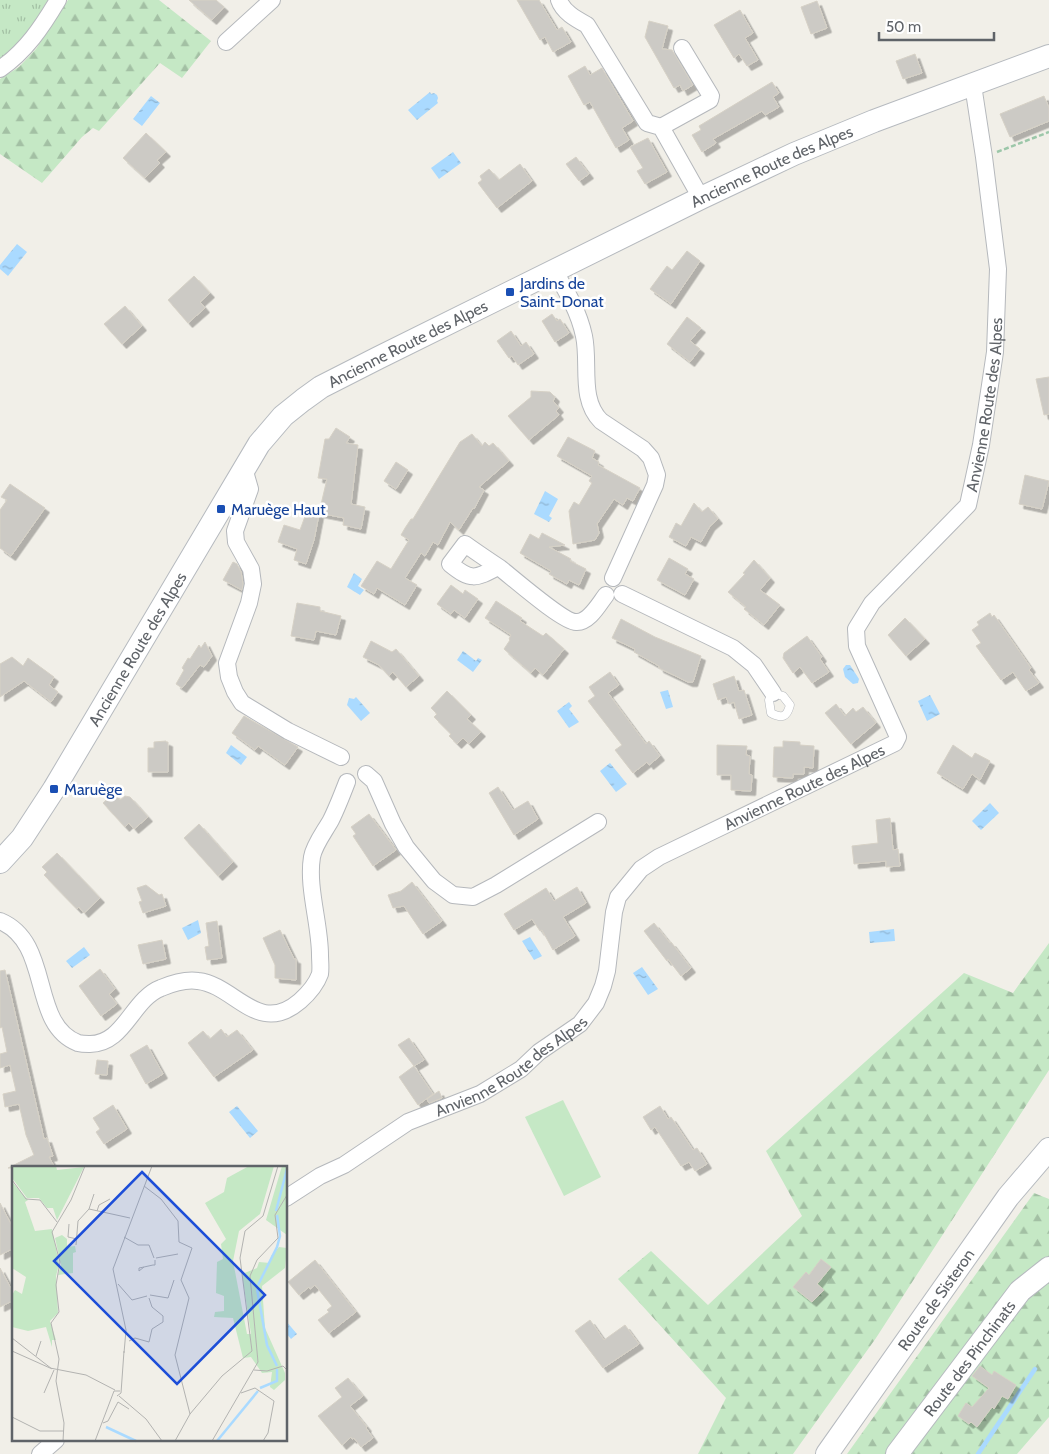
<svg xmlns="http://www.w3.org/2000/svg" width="1049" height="1454" viewBox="0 0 1049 1454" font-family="Cabin,sans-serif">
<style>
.grass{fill:url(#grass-tufts)}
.forest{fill:url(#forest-firs)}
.green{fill:#c5e8c5}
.water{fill:url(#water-ripples)}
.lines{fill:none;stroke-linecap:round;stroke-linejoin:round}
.stream{stroke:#aadaff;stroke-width:4.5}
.building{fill:#cccac5;stroke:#d6d1c6;filter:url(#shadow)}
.lane-casing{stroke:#b5b8bc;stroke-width:9}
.street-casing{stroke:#b5b8bc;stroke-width:18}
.secondary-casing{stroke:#b6babf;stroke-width:24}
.path{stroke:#9cc7a9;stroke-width:2.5;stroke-dasharray:5 2.5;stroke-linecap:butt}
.lane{stroke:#fff;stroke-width:8}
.street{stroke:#fff;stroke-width:16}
.secondary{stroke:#fff;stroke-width:22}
.transit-dot{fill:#1a4fb4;stroke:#fff;stroke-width:2}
.labels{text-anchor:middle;stroke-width:5;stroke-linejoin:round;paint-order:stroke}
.street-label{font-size:16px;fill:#5f6368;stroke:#fff}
.transit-label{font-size:16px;fill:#164399;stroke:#fff;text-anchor:start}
.inset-river{fill:none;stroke:#aadaff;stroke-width:2.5}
.inset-road{fill:none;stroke:#b3b3b1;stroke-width:1}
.view{fill:#1d4ed8;fill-opacity:0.15;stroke:#1d4ed8;stroke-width:2.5}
.inset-edge{fill:none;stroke:#5f6368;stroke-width:2.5}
</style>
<defs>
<pattern id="grass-tufts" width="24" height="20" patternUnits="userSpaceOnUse" patternTransform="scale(1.25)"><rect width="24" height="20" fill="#c5e8c5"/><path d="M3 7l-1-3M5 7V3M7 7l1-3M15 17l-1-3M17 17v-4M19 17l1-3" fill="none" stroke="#a3c0a4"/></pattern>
<pattern id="forest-firs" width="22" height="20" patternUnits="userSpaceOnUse" patternTransform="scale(1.25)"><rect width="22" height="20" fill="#c5e8c5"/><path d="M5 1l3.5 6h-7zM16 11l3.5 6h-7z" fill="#a3c0a4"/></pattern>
<pattern id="water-ripples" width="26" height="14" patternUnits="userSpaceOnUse" patternTransform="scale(1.25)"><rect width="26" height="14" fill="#aadaff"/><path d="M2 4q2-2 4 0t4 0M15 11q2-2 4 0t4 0" fill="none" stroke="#8eb4d2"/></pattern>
<filter id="shadow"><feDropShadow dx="4.5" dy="4.5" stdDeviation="0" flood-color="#0004"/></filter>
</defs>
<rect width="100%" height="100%" fill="#f1efe8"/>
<path class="grass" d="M0,0h48l-23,37 -25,24z"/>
<path class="forest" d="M68,0h91l52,41 -29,37 -22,-15 -61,68 -6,-3 -11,9 -40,46 -42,-29v-75l19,-12 17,-18z
M1049,943v127l-173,268 -83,116h-95l28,-56 -108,-119 33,-28 57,54 94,-89 -36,-65 198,-178 49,20z
M1034,1193l15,6v218l-32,37h-170z"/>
<path class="green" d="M563,1100l38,77 -37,19 -39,-79z"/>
<path class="water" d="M430,92l1,2 3,-1 3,2 1,3 -1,3 1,2 -21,17 -9,-10z
M151,96l9,7 -18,23 -9,-7z
M453,152l8,11 -22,16 -8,-11z
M17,244l10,8 -19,24 -8,-7v-4z
M545,491l13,8 -9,17 3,2 -3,4 -15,-8z
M354,573l8,6 -4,7 6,4 -4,5 -13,-8z
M463,651l13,10 2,-3 4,2 -9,12 -16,-12z
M846,665h4l9,14 -1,4 -5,1 -8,-7 -2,-8z
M668,690l5,17 -7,2 -6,-17z
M930,695l10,19 -13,7 -9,-20z
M356,697l14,16 -9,8 -14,-16 2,-7 5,1z
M569,702l3,4 -3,3 10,13 -10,6 -12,-17z
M231,745l16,12 -6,8 -15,-12z
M610,763l17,21 -11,8 -16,-21z
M990,803l9,10 -18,17 -9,-9z
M198,920l3,13 -13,7 -6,-12z
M894,929l1,12 -25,2 -1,-11z
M530,937l12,19 -8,4 -12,-19z
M84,947l6,8 -18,13 -6,-7z
M642,967l16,22 -10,6 -15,-22z
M237,1106l21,25 -8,7 -21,-26z
M286,1321l11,13 -6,5 -5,-6z"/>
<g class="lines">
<path class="stream" d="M978,1454l57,-85"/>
</g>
<path class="building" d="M189,0h27l8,7 -12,13z
M517,0h22l18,30 5,-3 9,15 -18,10 -8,-15 -5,3z
M817,1l10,27 -16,6 -10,-27z
M740,10l13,23 -8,5 13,22 -11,6 -8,-12 -5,4 -20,-33z
M649,21l19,5 -6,23 10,1 21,35 -10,6 -3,-6 -6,3 -29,-51z
M915,54l7,19 -19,6 -7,-18z
M585,66l5,9 12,-7 31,53 -11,7 7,12 -13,8 -26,-46 -6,3 -16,-29z
M772,82l7,11 -6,4 6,10 -14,8 -3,-4 -49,28 3,4 -14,9 -10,-17 9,-5 -2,-4z
M1044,96l5,12v13l-39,16 -10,-23z
M146,133l20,19 -9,8 3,3 -15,15 -22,-20z
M648,138l19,34 -22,12 -8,-13 6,-3 -13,-21z
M576,157l13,17 -10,7 -13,-17z
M520,164l12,17 -35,27 -19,-25 4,-3 -2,-4 9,-7 10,11z
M687,251l13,10 -29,43 -21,-15 17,-23 5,4z
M194,276l16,17 -10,9 5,6 -17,15 -20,-23z
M125,306l17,20 -20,18 -18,-20z
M552,314l5,7 3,-2 9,14 -14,9 -13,-21z
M687,317l14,11 -11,13 10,8 -10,13 -23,-18z
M511,331l10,15 5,-4 8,12 -16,11 -6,-9 -3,2 -12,-17z
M1049,377v37l-5,1 -8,-36z
M531,391l19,1 5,5 -2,4 6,7 -3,3 3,4 -30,25 -21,-24 23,-19z
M336,428l14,9 -4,6 12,2 -7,59 14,3 -4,22 -18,-4 1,-7 -25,-5 8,-34 -9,-1 7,-39h4z
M472,434l10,12 3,-4 4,4 4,-3 16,18 -30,26 5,3 -10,19 -1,-1 -14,22 -9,-8 -12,23 -5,-3 -8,14 -4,-3 -16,25 12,7 -12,20 -28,-17 -3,6 -13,-8 16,-25 14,8 18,-29 -8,-5 4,-7 6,-9h2l47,-77z
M568,437l27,14 -3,7 7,4 -1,3 42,23 -7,13 -6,-3 -4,7 -9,-6 -17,25 2,9 -4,7 -22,4 -4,-33 5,-9 5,3 13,-22 -3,-2 3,-5 -35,-20z
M396,462l12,8 -12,19 -12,-8z
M1025,475l24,6 -7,28 -23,-5z
M10,484l35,24 -34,48 -11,-8v-38l7,-10 -6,-3z
M694,503l8,9 6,-5 10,12 -8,7 -9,16 -10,-5 -5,9 -17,-9 7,-14 5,3z
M307,511l12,3 -5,26 -8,24 -12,-4 3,-11 -19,-7 6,-17 16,5z
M542,533l23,12 -16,2 22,12 -1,2 16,8 -7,16 -10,-5 -2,4 -18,-10 2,-3 -31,-18 10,-19 9,5z
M669,558l19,11 -3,5 9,5 -9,16 -28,-15z
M754,560l16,18 -10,12 20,15 -16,20 -20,-16 2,-2 -18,-15 17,-18 -2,-1z
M233,562l4,2 4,8 2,12 -1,6 -19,-10z
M451,585l12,9 2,-4 13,9 -13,19 -11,-8 -3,4 -14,-10z
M496,601l26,17 -2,3 23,15 3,-3 18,16 -21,26 -8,-7 -4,5 -27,-24 6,-9 -1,-1 2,-4 -26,-17z
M297,603l23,4v4l21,5 -5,19 -20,-4 -2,9 -23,-4z
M990,613l2,4 2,-2 37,53 -2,2 10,13 -13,8 -13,-19 -12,8 -25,-34 5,-3 -9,-13 7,-5 -2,-3z
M905,618l20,21 -19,17 -18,-21z
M621,619l34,18 46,19 -8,26h-5l-29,-14v-2l-25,-14 1,-3 -23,-11z
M807,636l15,21 -2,2 9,13 -17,11 -12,-16 -7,6 -10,-15 1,-5z
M371,641l21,11 4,-3 23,27 -13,11 -13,-15 -4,4 -10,-11 -16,-8z
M205,642l7,14 -8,11 -4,-2 -18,23 -6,-4 8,-14 -2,-2 6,-10 2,1 9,-14 2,3z
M12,657l11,9 5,-8 26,19 -5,8 9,7 -7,10 -27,-21 -24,16v-33z
M610,672l9,13 -11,8 38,51 3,-3 11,15 -11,9 -2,-3 -14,11 -18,-23 7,-5 -34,-44 7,-5 -6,-9z
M734,676l5,15 5,-1 8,25 -13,4 -5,-17 -5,2 -3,-7 -8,3 -5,-16z
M447,691l24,24 -4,4 14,13 -12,12 -6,-6 -6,6 -8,-8 2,-2 -17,-17 3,-3 -6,-6z
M836,704l9,12 8,-8 3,4 7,-5 13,16 -25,21 -26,-31z
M244,716l54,31 -13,18 -27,-19 -3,4 -23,-17z
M166,741v1h2v30h-20v-24h6v-6z
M783,741l17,1v3l14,1 -1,22 -9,-1v7h-11v4l-20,-1 1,-30h9z
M717,745l30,1 -1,9 4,1 -1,18 3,1 -1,16 -20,-1v-15h-14z
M953,745l19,13 3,-5 15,8 -10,19 -8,-6 -9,15 -26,-16z
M498,787l15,23 15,-9 10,18 -24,16 -25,-42z
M114,793l6,7 5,-4 5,1 18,20 -14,12 -5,-6 -4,4 -22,-24z
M369,814l27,36 -23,16 -20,-30 3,-2 -5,-7z
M890,818l3,32 5,-1 2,17 -14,1v-6l-32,3 -2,-18 26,-3 -2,-23z
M199,824l34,38 -15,14 -34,-38z
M57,853l43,45 -16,15 -5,-6 -2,2 -33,-34 3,-3 -5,-5z
M412,882l30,39 -19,13 -19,-28 -11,2 -5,-13 13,-4z
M146,885l13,10 3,-1 4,12 -23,7 -4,-11 3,-1 -5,-13z
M577,887l9,16 -23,14 12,19 -22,14 -11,-20 -2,1 -8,-12 -18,11 -10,-16 42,-26 8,13z
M217,921l5,37 -15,2 -2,-13 4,-1 -3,-23z
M654,923l16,20 1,-1 20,26 -10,8 -13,-17 -1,2 -23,-30z
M280,930l14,29h2v21l-21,-2v-13l-12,-27z
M162,940l4,19 -23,5 -5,-19z
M100,969l15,20 -6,5 8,10 -16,12 -22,-30z
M5,970l39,169 3,-1 6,18 -4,1 6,11h-47l26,-13 -8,-20 -7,-31 -14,3 -2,-13 13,-3 -6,-26 -10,3v-14l7,-2 -5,-25 -2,1v-57z
M221,1029l6,8 10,-7 16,20 -39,27 -26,-34 15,-12 7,8z
M409,1038l15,22 -10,6 -16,-21z
M147,1045l16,29 -17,10 -16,-29z
M97,1060l11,1 -1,14 -12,-1z
M414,1066l19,28 -15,11 -19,-28z
M439,1091l3,7 -13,5 -2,-4z
M113,1105l14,24 -23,15 -8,-12 4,-3 -7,-11z
M660,1106l8,13 3,-2 22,33 4,-2 10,16 -12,7 -6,-9 -8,4 -26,-39 -4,3 -8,-13z
M0,1203l14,27v18l-14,7z
M821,1259l10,8 -14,17 7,6 -12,12 -19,-15 13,-15 3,3z
M315,1260l41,52 -27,21 -11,-13 11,-8 -2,-2 5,-4 -17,-21 -5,4 -1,-2 -10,8 -11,-13z
M0,1268l14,26v6l-14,7z
M590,1320l14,20 21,-15 14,19 -36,24 -28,-37z
M980,1366l12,9 2,-4 22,14 -8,14 -6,-3 -8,13 -2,-2 -15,20 -6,-5 -2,2 -11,-8 8,-13 6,4 17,-19 -17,-12z
M348,1378l15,18 -13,10 17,21 -1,1 7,10 -12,9 -7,-9 -2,1 -1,-2 -9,8 -24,-29 24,-19 -7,-9z"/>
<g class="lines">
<defs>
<path id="lane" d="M773,693l10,3 7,9c-3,12 -8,14 -19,8l-2,-13z"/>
<g id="street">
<path d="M559,0c4,12 17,19 28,25l60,98 14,4 40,71"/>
<path d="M226,42l46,-42"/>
<path d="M0,69c26,-18 42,-42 58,-69"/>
<path d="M661,127l49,-27 1,-4 -29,-48"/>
<path d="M554,270c13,22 25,42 30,66 6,28 -5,63 17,85l42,28 8,9 6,17 -2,10 -42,93"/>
<path d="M244,468l6,21 -15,42 1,11 15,27 2,15 -4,19 -22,60 2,14 6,15 7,11 46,28 53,26"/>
<path d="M498,567c-23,12 -27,14 -48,-3l15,-20c11,8 23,16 35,24 13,10 63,54 76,54 13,1 23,-18 30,-27"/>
<path d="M622,594l111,54 21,17 19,28"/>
<path d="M366,774l8,7 19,43 13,23 28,34 19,14 20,2 23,-12 102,-63"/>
<path d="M0,921c53,22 29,103 78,122 4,1 8,1 11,1 35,1 43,-45 72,-56 12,-5 24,-9 37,-7 37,4 60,56 102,20 9,-8 16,-16 20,-27 1,-6 0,-13 0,-19 0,-31 -13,-68 -8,-98 2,-12 13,-26 19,-37 6,-12 11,-25 16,-38"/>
<path id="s1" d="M286,1198l34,-22 24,-11 64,-43 72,-28 41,-25 18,-17 41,-28 16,-21 7,-17 4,-15 7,-59 4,-15 23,-28 18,-12 236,-114 3,-6 -41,-91 -1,-17 16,-26 96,-98 13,-60 14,-93 3,-83 -14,-112 -11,-72"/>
<path d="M40,1454l16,-14"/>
</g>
<g id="secondary">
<path id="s2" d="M0,862l22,-24 32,-49 205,-345 24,-28 20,-16 18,-13 57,-29 323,-160 93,-44 80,-33 175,-65"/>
<path id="s3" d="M827,1454l181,-257 41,-48"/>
<path id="s4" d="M897,1454l123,-163 29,-23"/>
</g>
</defs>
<use href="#lane" class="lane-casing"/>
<use href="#street" class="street-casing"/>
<use href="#secondary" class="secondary-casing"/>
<path class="path" d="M997,152l52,-20"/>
<use href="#lane" class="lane"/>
<use href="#street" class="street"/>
<use href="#secondary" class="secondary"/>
</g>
<g class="transit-dot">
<rect x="505" y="287" width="10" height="10" rx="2.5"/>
<rect x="216" y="504" width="10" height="10" rx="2.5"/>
<rect x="49" y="784" width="10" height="10" rx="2.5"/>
</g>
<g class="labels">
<g class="street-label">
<text dy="6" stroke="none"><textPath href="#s2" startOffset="1079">Ancienne Route des Alpes</textPath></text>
<text dy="6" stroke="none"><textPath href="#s2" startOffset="674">Ancienne Route des Alpes</textPath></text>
<text dy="6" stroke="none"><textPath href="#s1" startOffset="1192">Anvienne Route des Alpes</textPath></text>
<text dy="6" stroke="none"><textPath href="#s2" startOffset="254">Ancienne Route des Alpes</textPath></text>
<text dy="6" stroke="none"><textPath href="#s1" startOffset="698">Anvienne Route des Alpes</textPath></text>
<text dy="6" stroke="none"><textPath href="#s1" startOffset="262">Anvienne Route des Alpes</textPath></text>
<text dy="6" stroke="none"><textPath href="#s3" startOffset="189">Route de Sisteron</textPath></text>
<text dy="6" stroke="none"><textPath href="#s4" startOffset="120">Route des Pinchinats</textPath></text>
</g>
<g class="transit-label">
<text x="520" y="289">Jardins de<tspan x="520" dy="18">Saint-Donat</tspan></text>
<text x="231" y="515">Maruège Haut</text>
<text x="64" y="795">Maruège</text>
</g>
</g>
<g transform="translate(12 1166)">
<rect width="275" height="275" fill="#f1efe8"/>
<path d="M0,0h44l1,4 27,-3 -27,53 -4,-12h-6l-8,-10h-12l-15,-20zM1,17l15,17 -3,2 10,29 17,-2 7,35 -3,12 2,37 -8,8 6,19h-4v7l-6,-20 -18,4 -16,-4v-32l3,-5 7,4 4,-17 -14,-9z" fill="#c5e8c5"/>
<path d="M237,0h25l-14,48 -21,17 -6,30 14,73h4l-9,-60 15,-6 2,-6 11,1 1,-7 8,-9 8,1 -2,20 -23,18 3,42 20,45v7l-11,10 -4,-3 2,-15 -10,1 -11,-16 -8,1 -10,-40 -19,-1 1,-5 9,-1v-15l-8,-3 1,-31 6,-3 -2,-15 5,-5 -21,-36 19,-11 3,-14zM270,0h5v69l-21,-15zM50,69l5,4v8l8,-1 1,6 -3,1v20l-15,2 3,-10 -6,-27z" fill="#c5e8c5"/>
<path class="inset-river" d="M264,45l11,-42M246,119l19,-38 3,-11 -3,-21M245,123l10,56 10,21M248,222l17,-7v-12M94,261l30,14M205,275l41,-50"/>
<path class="inset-road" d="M0,14l14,19 14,1 17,22M132,20l17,13 17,22 1,21 13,6 -11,32 8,18 -14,57 15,59M77,43l41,9M85,45l2,-6 11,-6M57,58l-1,13 9,2M112,71l14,8h11l5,13M64,79l2,-24 11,-12 5,-15M144,92l22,-4M132,101l-5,4v-3l5,-1 9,-2h2v-5M106,118l14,16 15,-4M138,129l18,3 6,-18M0,172l40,31M117,175l6,-3 14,4 3,-13 11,-7v-6l-11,-9 -3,-9M0,185l38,17 36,7 29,15M112,187l2,-23 -13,-61 39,-103M24,190l5,-15M242,204l13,1 16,-5 4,4M32,227l10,-23M229,227l14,-5 19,13 -6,32 -5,8M105,230l4,-3 3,-42M107,230l27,23 16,22M0,251l28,14h24M91,257l5,-2 10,-19 11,7M51,275l1,-18 -8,-42 3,-22 -8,-36 8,-11 -3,-27 4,-23 -8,-30 19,-32 14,-34M83,275l19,-50h6M163,275l15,-27 32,-38 30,-25 -12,-93 5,-27 18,-15 15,-50M200,275l46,-79 -8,-86 7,-16 21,-22 -3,-23 12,-20"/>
<path class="view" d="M130,6l123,123 -88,89 -123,-123z"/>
<rect width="275" height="275" class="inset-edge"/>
</g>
<path d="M879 32v8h115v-8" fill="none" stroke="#5f6368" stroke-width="2.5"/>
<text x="886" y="32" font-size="15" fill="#5f6368" stroke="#ffffff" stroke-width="4" paint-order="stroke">50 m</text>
</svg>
